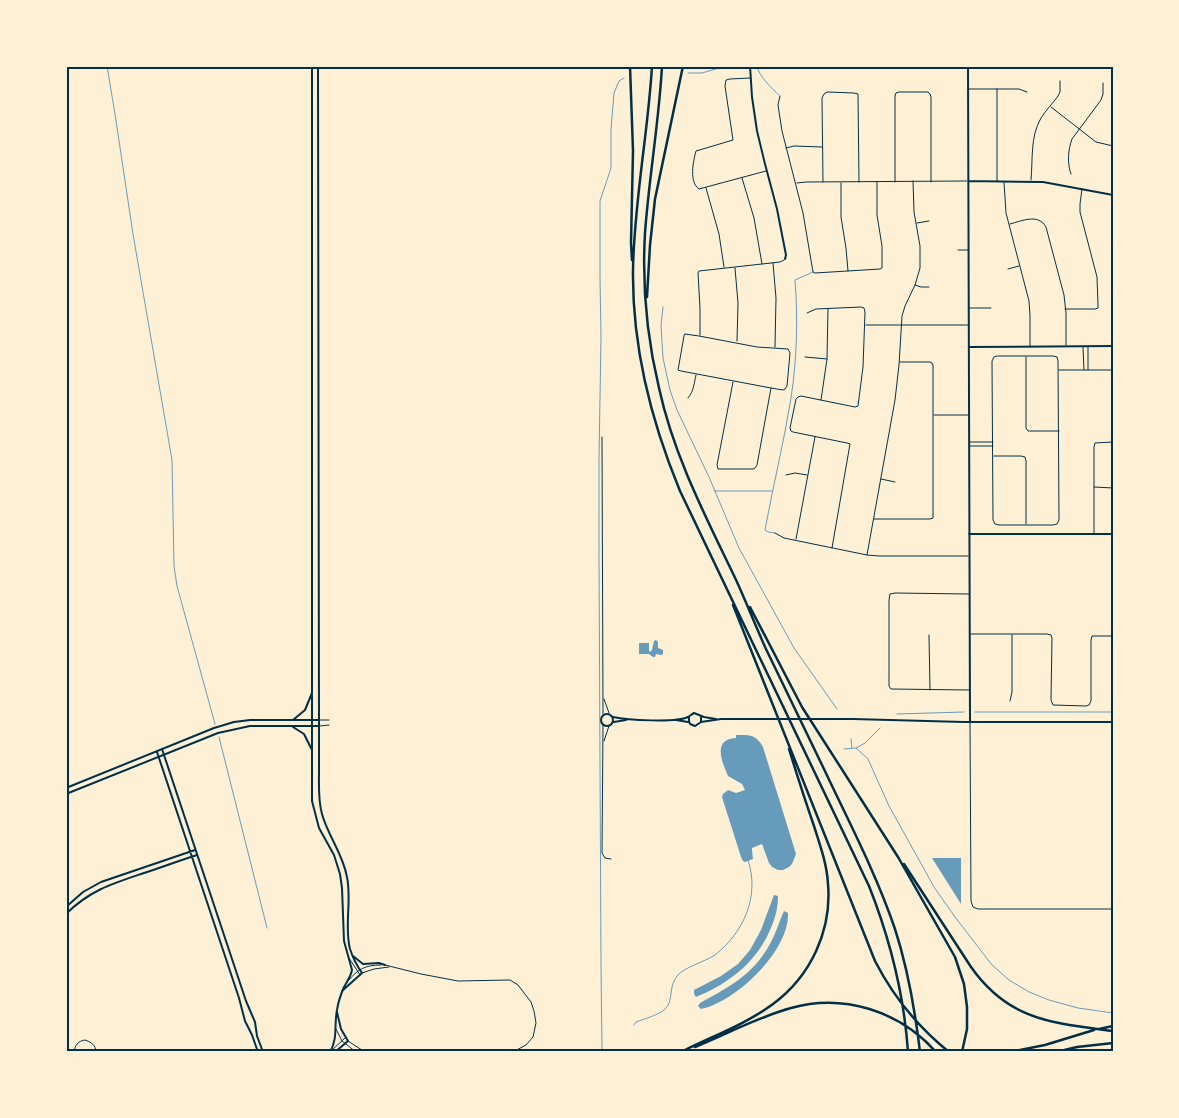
<svg xmlns="http://www.w3.org/2000/svg" width="1179" height="1118" viewBox="0 0 1179 1118" font-family="Raleway,sans-serif">
<style>
.water{fill:#669bbc}
.lines{fill:none;stroke-linecap:round;stroke-linejoin:round}
.stream{stroke:#669bbc;stroke-width:1}
.minor{stroke:#003049;stroke-width:1}
.tertiary{stroke:#003049;stroke-width:2}
.secondary{stroke:#003049;stroke-width:2}
.motorway{stroke:#003049;stroke-width:2.5}
.neatline{fill:none;stroke:#003049;stroke-width:2}
</style>
<rect width="100%" height="100%" fill="#fdf0d5"/>
<path class="water" d="M654,641l2,-1 2,2v6l5,2v4l-2,1 -5,-1 -1,3h-2l-4,-3h-10v-11h10v8l1,1 2,-2z
M736,735c13,0 20,-1 27,12l33,107 -4,10 -3,3 -6,3h-5l-6,-3 -3,-4 -7,-19 -10,4v2l1,9 -8,3 -2,-1 -2,-4 -19,-60 1,-3 5,-4 8,3 9,-3 -3,-6 -14,-8c-6,-14 -16,-37 8,-38z
M932,858h29v46z
M774,895l4,1c0,13 -3,23 -8,34 -14,33 -42,54 -74,67l-2,-3v-4l27,-14 17,-12 12,-14 11,-20z
M784,911l4,2c2,37 -52,89 -87,96l-3,-3 2,-3c29,-16 53,-28 70,-59 6,-11 9,-22 14,-33z"/>
<g class="lines">
<path class="stream" d="M107,66l8,48 18,120 39,226 2,106 3,20 38,138
M757,66c1,9 15,23 22,29
M833,66c12,4 26,2 39,0
M688,73h14l24,-7
M663,307l-2,18 2,33 7,32 7,20 32,67 30,71 55,100 43,61
M714,491h58
M775,533l-7,-1 -3,-2c8,-44 19,-88 26,-132 6,-39 7,-79 4,-118l18,-8
M975,712h138
M897,714l67,-2
M219,737l48,191
M851,739l1,9
M856,748l9,-5 15,-15
M844,749l12,-1 12,11 21,47 45,81 21,30 37,48 17,15 20,12 20,8 29,8 35,5
M634,1025l2,-3c8,-3 22,-7 28,-12 11,-9 3,-23 14,-35 7,-8 26,-13 37,-20 29,-23 45,-59 33,-95
M602,1050l-1,-85 -2,-409v-98l2,-121 -1,-58v-78l11,-33v-39l3,-36 5,-12 5,-3"/>
<path class="minor" d="M750,78l-20,1 -4,1 -1,6 8,54 -37,11c-3,11 -7,31 3,38l67,-18
M968,89h51l8,3
M997,89v92
M780,96l-2,9 4,26 21,82 10,59 2,1 65,-4 2,-1v-22l-5,-31v-33
M1051,107l45,35 17,4
M786,148l8,-2 28,1
M1071,174c-4,-11 -3,-24 1,-35l29,-39 2,-6v-11
M742,178l12,40 8,46
M1031,180c2,-21 -1,-43 10,-62 5,-8 12,-15 17,-22l2,-4v-11
M823,182l-1,-84 2,-4 3,-2 27,1 4,1 1,88
M895,182v-86l1,-3 3,-1h29l2,2 1,3v85
M1004,182l2,31 23,88 1,15v31
M797,183l9,-1 161,-1
M841,183v34l5,31 2,23
M706,188l13,46 5,33
M917,223l12,-2
M1010,224c12,-3 28,-11 36,3l18,68 2,18v32
M958,250h10
M773,263l3,35 -1,49
M735,268l3,35 -1,38
M1008,269l11,-3
M915,285l6,2h8
M969,308h22
M1065,309h30l3,-1v-3l-1,-28 -17,-65v-8l2,-15
M807,313l9,-4 45,-2 3,1 1,4 -2,55 -5,39 -3,1 -54,-11 -3,1 -2,2 -6,29 1,3 2,1 54,11 3,1 -18,104
M866,325h103
M685,334l14,2 58,11 31,2 2,4 -3,33 -2,3 -2,1 -12,-2 -90,-17 -3,-1 6,-34z
M700,335v-27l-2,-35 1,-2 81,-9 4,-2
M1083,347l1,23
M1088,347v23
M998,356h55l4,1 1,4 1,159 -2,4 -4,1h-54l-4,-1 -2,-4 -1,-159 2,-4z
M805,357l22,2
M1026,357v71l2,3h31
M1059,370h54
M733,382l-16,83 1,4h35l2,-1 2,-3 14,-77
M688,398c6,-7 6,-15 8,-23
M821,400l6,-41 1,-50
M934,415h35
M602,437l1,277
M970,442h23
M970,446h23
M994,456h27l4,1 1,4v63
M786,475l9,-2 12,2
M881,479l14,3
M1094,487l19,1
M874,519h56l3,-1v-153l-1,-2 -2,-1h-30
M775,533l9,5 83,17 12,1h89
M1094,534v-87l1,-4 18,-1
M796,539l19,-102
M867,555l28,-155 4,-35 3,-49 3,-10 10,-21 5,-17v-22l-6,-34 -1,-31
M969,594l-74,-1 -5,1 -1,6v86l2,3 79,1
M971,634h76l4,1 1,3 -1,62 2,5 33,1 3,-1 2,-4v-61l1,-4h21
M929,635l1,55
M604,699l5,14
M1010,701l2,-9v-57
M320,720h9
M970,722l1,179 2,6 5,2h135
M603,725l-1,128 3,5 6,1
M320,726l9,-1
M604,741l5,-15
M349,958l11,17
M385,965l36,9 37,7 52,-1 8,5 13,17 3,9 2,12 -3,14 -7,8 -13,7
M362,973l12,-4 15,-2
M348,981c10,-12 17,-16 33,-16
M336,1029l6,12 14,11
M348,1041l17,11
M331,1051l14,-13
M74,1052c1,-7 4,-11 11,-12 6,2 11,5 11,12"/>
<path class="tertiary" d="M750,66l2,31 5,34 8,33 12,45 9,46 -1,4
M968,66l2,656
M969,181l74,1 70,13
M969,347l144,-1
M969,534h144
M312,695v106l7,27 15,27 6,19 2,14 2,53 8,29c-1,6 -5,12 -8,17 -3,7 -6,16 -7,23 -3,14 1,29 -7,42
M601 720a6 6 0 1 1 12 0a6 6 0 1 1-12 0Z
M613,717c14,3 63,6 75,0 2,-1 4,-3 6,-4l10,4 12,2
M689,717v4l1,3 5,2 6,-4v-5
M294,720h25
M676,720l12,2
M614,722l12,-2
M701,722l20,-3h132l111,3h149
M319,726c0,15 0,31 0,46 0,14 -1,28 3,42 6,22 21,40 25,63 5,24 -3,49 3,72 3,9 7,17 12,24l-20,18
M162,749l84,252 9,21 2,14 6,16
M157,752l82,246 6,23 7,14 6,17
M66,907l17,-15 18,-10 94,-32
M66,914c23,-23 45,-30 75,-40 19,-6 37,-13 56,-19
M353,956l10,8 16,-1 6,2
M335,1052l13,-11 -7,-12 -4,-17
M344,1052h8"/>
<path class="secondary" d="M293,727l11,7 8,16
M66,788l148,-60 20,-6 16,-2h43l12,-10 7,-17v-627
M66,794l152,-61 32,-7h69l-1,-660"/>
<path class="motorway" d="M630,66l3,85 -2,92 1,17
M652,66c-4,68 -18,136 -19,204 -1,76 18,151 47,221l189,395c21,53 35,108 39,166
M662,66c-3,56 -13,111 -17,167 -3,52 2,105 14,155 15,69 48,131 78,194 10,22 19,45 29,67 19,39 38,78 57,118 25,53 53,106 72,162 13,40 20,81 25,123
M647,297l3,-52 5,-46 28,-133
M733,605l142,356c18,35 43,66 74,91
M750,607l52,100 96,150 57,100 9,27 3,23v22l-5,23
M904,864l67,103c38,54 82,56 142,64
M1099,1029l14,-3
M695,1047c32,-13 63,-30 96,-39 52,-15 109,3 145,44
M683,1051c30,-15 63,-27 90,-47 38,-28 59,-74 55,-120 -1,-20 -8,-39 -14,-58 -9,-26 -17,-51 -25,-77
M1010,1052l35,-7 49,-15
M1056,1052l21,-5 36,-4"/>
</g>
<rect width="1179" height="1118" fill="none" stroke="#fdf0d5" stroke-width="135"/>
<rect x="68" y="68" width="1044" height="982" class="neatline"/>
</svg>
